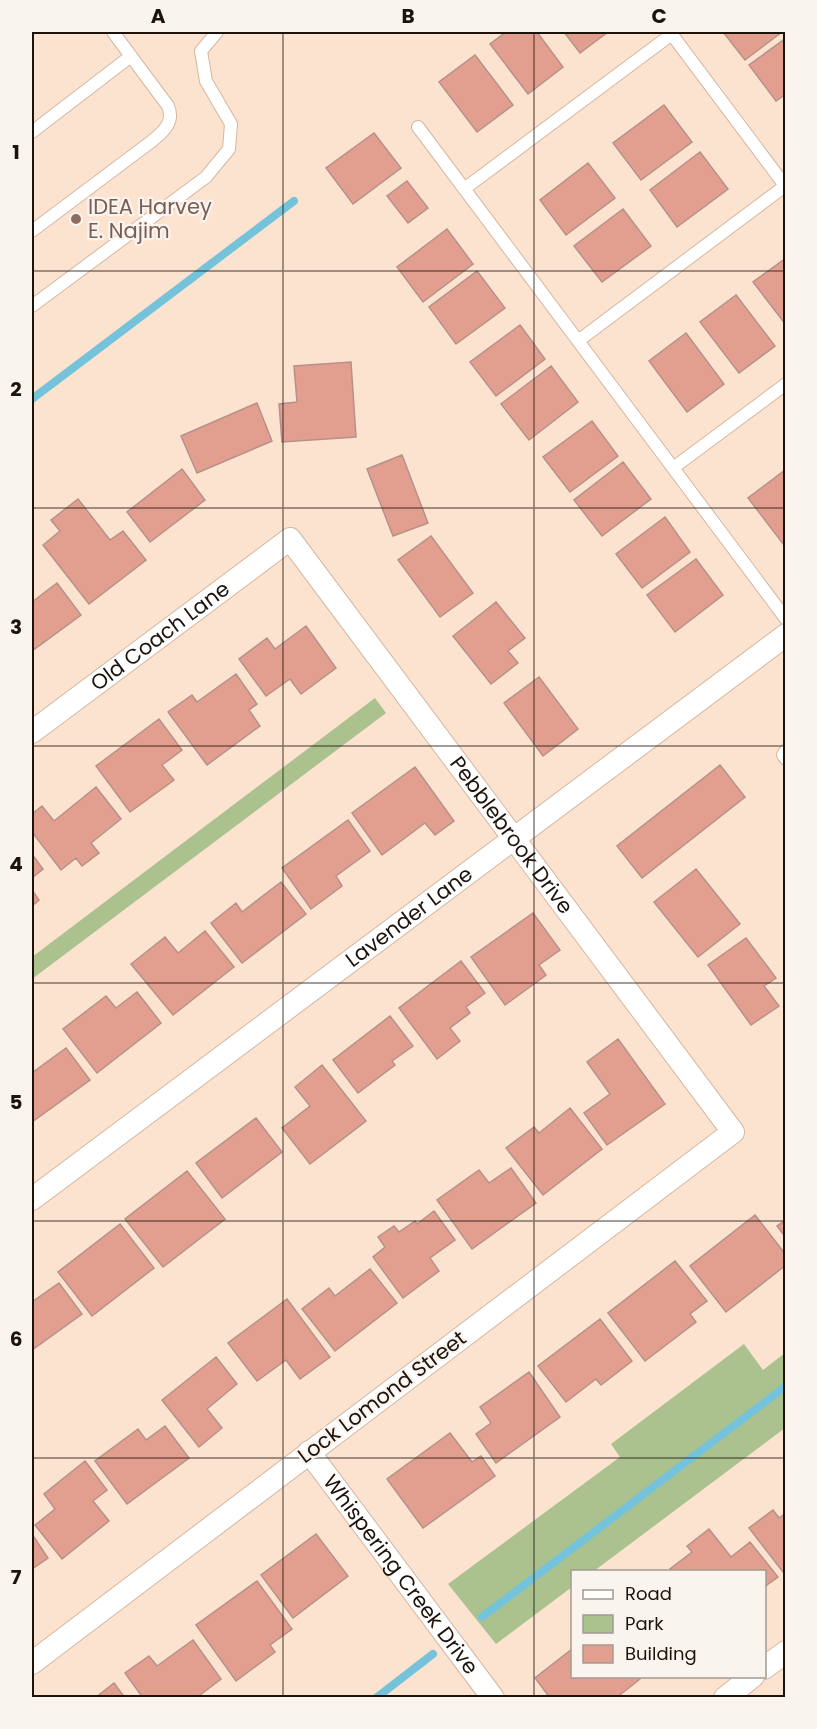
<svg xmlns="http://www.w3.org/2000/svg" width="817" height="1729" viewBox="0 0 817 1729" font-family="Poppins,sans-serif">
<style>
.green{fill:#abc28e}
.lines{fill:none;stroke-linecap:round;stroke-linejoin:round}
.stream{stroke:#75c3db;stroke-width:8}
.building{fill:#e29f90;stroke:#b79189;stroke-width:1.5}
.service-casing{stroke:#d5b7a0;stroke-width:14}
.minor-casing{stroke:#d5b7a0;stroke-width:24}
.service{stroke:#fff;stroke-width:12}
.minor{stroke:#fff;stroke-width:22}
.grid{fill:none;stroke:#1d130b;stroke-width:1.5;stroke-opacity:0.55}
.education-dot{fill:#8d6e63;stroke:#faf4ef;stroke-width:2}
.labels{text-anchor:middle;stroke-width:4.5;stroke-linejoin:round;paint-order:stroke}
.education-label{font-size:21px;fill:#785e54;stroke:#faf4ef;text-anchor:start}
.street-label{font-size:21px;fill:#1d130b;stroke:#faf4ef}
.neatline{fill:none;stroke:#1d130b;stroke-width:2}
.grid-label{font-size:20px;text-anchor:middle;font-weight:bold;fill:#1d130b}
</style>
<rect width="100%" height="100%" fill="#fce3d0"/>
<path class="green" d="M375,698l11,15 -354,266v-22z
M744,1344l19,26 22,-17v75l-191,143 -22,1v15l-76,57 -48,-60 172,-127 -9,-13z"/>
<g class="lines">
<path class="stream" d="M32,399l262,-198
M482,1617l304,-231
M376,1698l57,-44"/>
</g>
<path class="building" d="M506,32h31l26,35 -35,27 -38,-50z
M564,32h44l-28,21z
M723,32h59l-37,28z
M786,38v56l-10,7 -27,-36z
M475,55l38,50 -36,27 -38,-50z
M664,105l28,37 -51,38 -28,-37z
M374,133l27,35 -48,36 -27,-36z
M700,152l28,37 -51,38 -27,-37z
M588,163l27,35 -49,37 -26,-35z
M407,181l21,27 -20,15 -21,-27z
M623,209l28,37 -49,36 -28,-36z
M447,229l26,35 -50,38 -26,-35z
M786,258v67l-33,-43z
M477,271l28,37 -49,36 -27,-37z
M736,295l39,51 -36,27 -39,-51z
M520,325l25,34 -49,37 -26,-34z
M686,333l38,51 -37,28 -38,-51z
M351,362l5,75 -74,5 -3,-38 18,-2 -3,-36z
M551,366l27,36 -49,38 -28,-36z
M257,403l15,38 -75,32 -16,-37z
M592,421l26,35 -48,36 -27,-35z
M402,455l26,68 -35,13 -26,-67z
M623,462l28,37 -49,37 -28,-36z
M182,469l23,31 -55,42 -23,-30z
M785,470l1,75h-2l-36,-47z
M78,499l32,41 13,-9 23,29 -57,44 -46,-59 17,-14 -9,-11z
M665,517l25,35 -48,36 -26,-34z
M431,536l42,57 -33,24 -42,-57z
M696,559l27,36 -48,37 -28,-37z
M57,583l24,32 -49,36v-49z
M496,602l29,36 -17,13 10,12 -27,21 -38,-48z
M306,626l30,42 -35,26 -11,-15 -24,17 -27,-37 28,-21 8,11z
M236,674l21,30 -8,6 11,16 -53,39 -39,-53 24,-17 5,7z
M539,677l39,52 -35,27 -39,-53z
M159,719l23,31 -20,15 12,15 -44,32 -34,-46z
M720,765l25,32 -103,81 -25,-32z
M415,767l39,54 -19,14 -10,-12 -43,32 -30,-42z
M96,787l25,32 -30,24 8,10 -17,13 -6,-8 -15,12 -29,-38v-18l10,-8 12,15z
M348,820l22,31 -34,25 6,10 -31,23 -29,-41z
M32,854l11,15 -11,9z
M696,869l44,55 -42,33 -44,-55z
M281,882l25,32 -64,49 -31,-40 25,-20 6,9z
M32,890l7,10 -7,6z
M533,913l27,37 -21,15 7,10 -41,30 -34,-48z
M205,931l29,36 -61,48 -42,-51 34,-27 13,16z
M746,938l30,40 -12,8 15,20 -28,19 -43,-60z
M461,961l24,32 -19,14 4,6 -20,15 10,13 -23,18 -38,-51z
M137,992l24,31 -64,50 -34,-44 43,-33 10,12z
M390,1016l23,30 -21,15 3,4 -37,28 -25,-33z
M618,1039l47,65 -58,41 -23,-32 26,-19 -23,-32z
M66,1048l24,32 -58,42v-49z
M322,1065l44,56 -56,43 -28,-36 28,-22 -15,-19z
M570,1108l32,41 -59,46 -37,-47 28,-21 5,6z
M256,1118l26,34 -60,46 -26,-35z
M511,1168l25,35 -64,46 -35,-49 42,-30 10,13z
M187,1171l38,48 -62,48 -38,-48z
M434,1211l21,29 -25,18 9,13 -36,27 -30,-41 12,-10 -7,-10 16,-11 5,6 16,-11 2,3z
M755,1215l31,40v10l-60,47 -36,-46z
M786,1220v18l-9,-12z
M120,1224l34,44 -62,48 -34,-44z
M675,1261l32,40 -17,13 6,8 -51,39 -37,-48z
M370,1269l27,34 -62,48 -33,-42 27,-21 6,8z
M59,1283l23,31 -50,36v-48z
M287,1299l43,58 -30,22 -14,-19 -29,21 -29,-38z
M600,1319l32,42 -31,24 -5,-6 -30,23 -28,-36z
M216,1357l21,27 -30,25 15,19 -23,19 -37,-47z
M529,1372l31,45 -64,46 -20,-29 15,-11 -11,-16z
M165,1426l24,32 -62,46 -32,-43 43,-32 8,11z
M450,1433l22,29 9,-6 14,20 -72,52 -36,-49z
M85,1461l22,29 -14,11 16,20 -47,38 -27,-34 20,-16 -11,-15z
M773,1510l6,8 7,-5v57l-3,2 -34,-44z
M709,1529l22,28 19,-15 28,35 -14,10v-15h-92l-2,-3 22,-17 -5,-6z
M32,1534l16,24 -16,11z
M316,1534l32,42 -55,42 -32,-43z
M257,1581l35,48 -22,16 5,7 -39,29 -40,-56z
M193,1640l28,39 -25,19h-53l-18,-25 24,-17 8,10z
M572,1649v27h65l3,3 -24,19h-66l-15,-20z
M114,1683l11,15h-30z"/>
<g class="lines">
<defs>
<path id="service" d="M670,32l116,155
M418,127l368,492
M32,132l99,-76
M464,189l208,-155
M32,231l120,-90c11,-9 23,-19 16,-35l-55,-74
M32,306l174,-129 23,-28 2,-25 -25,-43 -5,-30 16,-19
M578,341l207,-155
M673,468l113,-84
M786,750l-3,5 3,4"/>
<g id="minor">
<path id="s1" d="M32,732l258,-193 443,593 -701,531"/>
<path id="s2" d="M32,1199l754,-564"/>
<path id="s3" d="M309,1452l184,246"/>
<path d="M764,1668l22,-16"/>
<path d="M725,1698l28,-22"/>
</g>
</defs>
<use href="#service" class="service-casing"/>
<use href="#minor" class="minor-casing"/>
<use href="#service" class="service"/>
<use href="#minor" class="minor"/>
</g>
<path class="grid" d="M283,32v1666M534,32v1666M32,271h754M32,508h754M32,746h754M32,983h754M32,1221h754M32,1458h754"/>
<circle class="education-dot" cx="76" cy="219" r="6"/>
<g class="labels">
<g class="education-label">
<text x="88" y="214">IDEA Harvey<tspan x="88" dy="24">E. Najim</tspan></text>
</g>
<g class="street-label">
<text dy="7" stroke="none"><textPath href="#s1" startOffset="160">Old Coach Lane</textPath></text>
<text dy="7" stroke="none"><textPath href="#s1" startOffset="692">Pebblebrook Drive</textPath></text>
<text dy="7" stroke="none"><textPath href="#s2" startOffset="471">Lavender Lane</textPath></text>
<text transform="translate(382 1397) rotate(-37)" y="7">Lock Lomond Street</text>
<text dy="7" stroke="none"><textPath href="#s3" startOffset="153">Whispering Creek Drive</textPath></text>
</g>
</g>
<rect width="817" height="1729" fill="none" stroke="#faf4ef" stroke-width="66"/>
<rect x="571" y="1570" width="195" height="108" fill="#faf4ef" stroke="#a29a94" stroke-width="1.5"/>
<rect x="583" y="1590" width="30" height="9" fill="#ffffff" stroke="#a29a94" stroke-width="1.5"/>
<text x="625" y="1600" font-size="18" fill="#1d130b">Road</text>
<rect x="583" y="1615" width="30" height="18" fill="#abc28e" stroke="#a29a94" stroke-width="1.5"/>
<text x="625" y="1630" font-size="18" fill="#1d130b">Park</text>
<rect x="583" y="1645" width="30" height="18" fill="#e29f90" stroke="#a29a94" stroke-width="1.5"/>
<text x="625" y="1660" font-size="18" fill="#1d130b">Building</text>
<rect x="33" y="33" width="751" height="1663" class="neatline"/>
<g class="grid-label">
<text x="158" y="23">A</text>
<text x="408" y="23">B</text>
<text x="659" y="23">C</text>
<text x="16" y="159">1</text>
<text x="16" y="396">2</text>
<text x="16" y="634">3</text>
<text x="16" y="871">4</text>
<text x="16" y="1109">5</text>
<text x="16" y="1346">6</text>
<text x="16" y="1584">7</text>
</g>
</svg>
